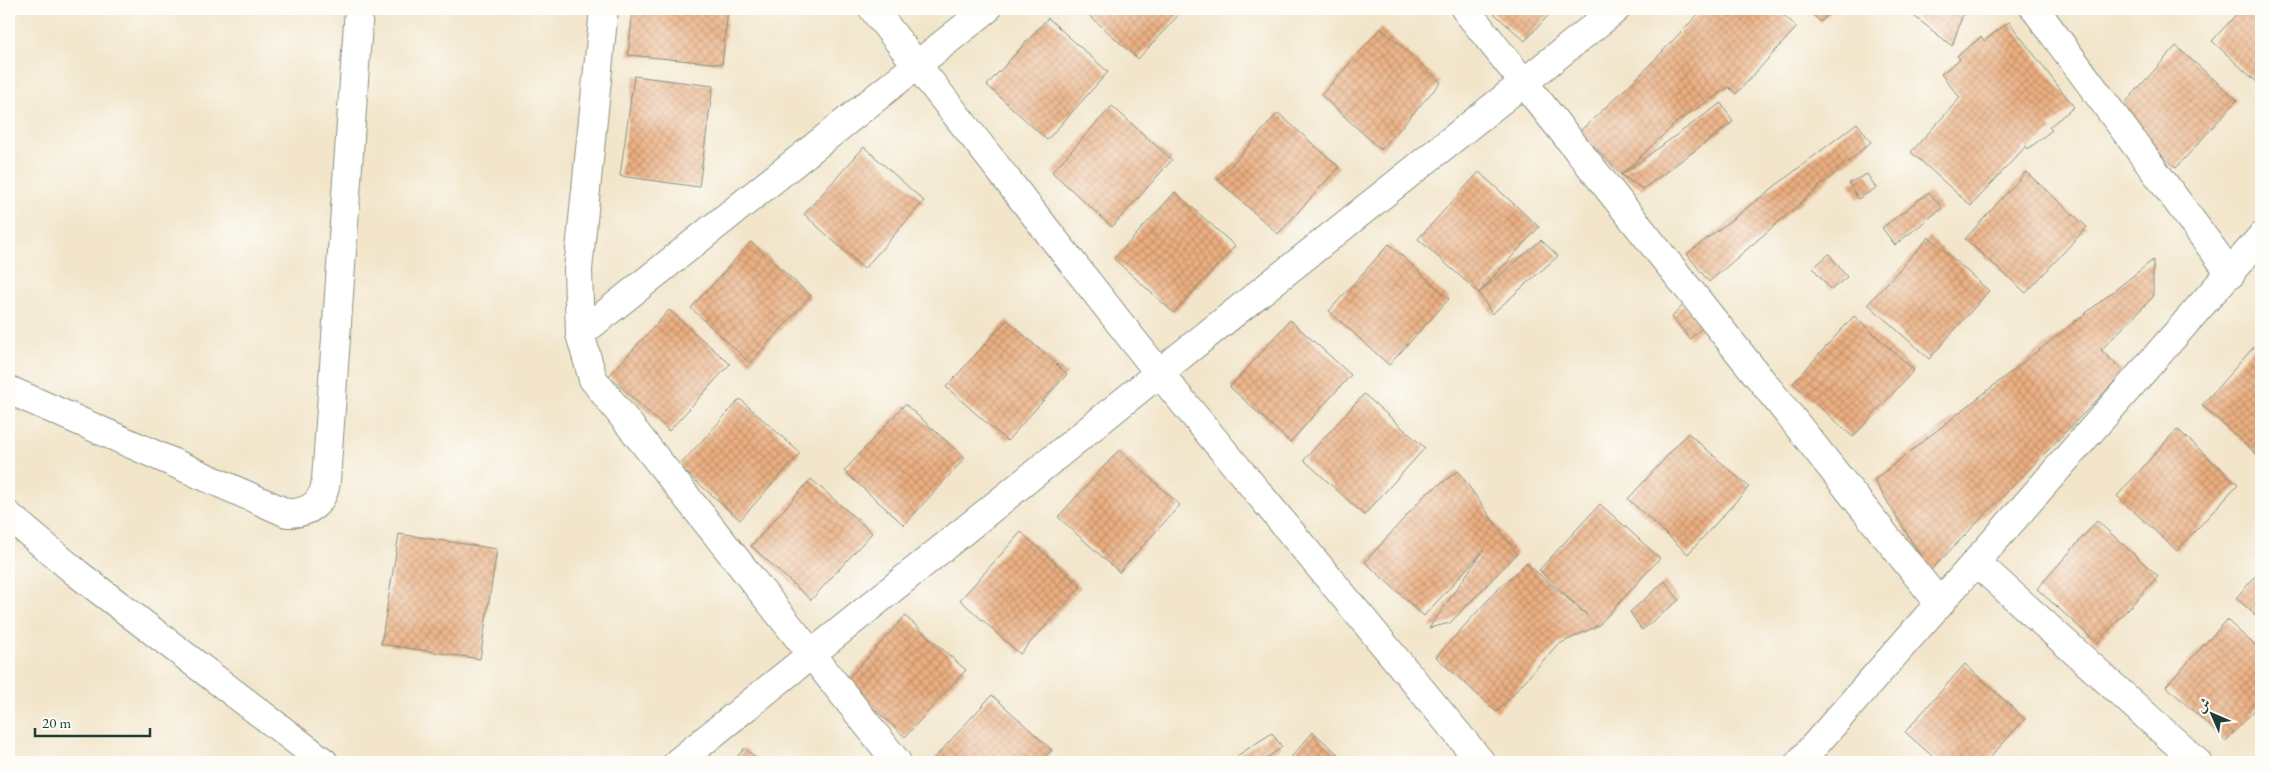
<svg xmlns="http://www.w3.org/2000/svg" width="2270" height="771" viewBox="0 0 2270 771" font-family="'EB Garamond',Amiri,serif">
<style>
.building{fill:url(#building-cross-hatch)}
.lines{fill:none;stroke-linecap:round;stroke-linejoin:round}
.minor-casing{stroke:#88917f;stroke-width:30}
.minor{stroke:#fff;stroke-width:28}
</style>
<defs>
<pattern id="building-cross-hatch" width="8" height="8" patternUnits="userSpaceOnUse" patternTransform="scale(1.25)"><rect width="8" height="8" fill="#ecaf81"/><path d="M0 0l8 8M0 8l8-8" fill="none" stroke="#bf906a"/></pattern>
</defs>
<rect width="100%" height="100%" fill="#fdfcf7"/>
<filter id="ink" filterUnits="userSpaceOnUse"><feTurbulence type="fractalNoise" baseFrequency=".02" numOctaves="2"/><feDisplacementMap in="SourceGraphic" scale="10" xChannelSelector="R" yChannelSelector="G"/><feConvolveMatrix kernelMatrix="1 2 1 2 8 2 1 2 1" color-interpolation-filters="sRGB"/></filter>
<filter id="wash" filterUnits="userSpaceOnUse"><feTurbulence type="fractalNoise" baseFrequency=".0096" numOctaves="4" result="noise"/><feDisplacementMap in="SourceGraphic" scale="20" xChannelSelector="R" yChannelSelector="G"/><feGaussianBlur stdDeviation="1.12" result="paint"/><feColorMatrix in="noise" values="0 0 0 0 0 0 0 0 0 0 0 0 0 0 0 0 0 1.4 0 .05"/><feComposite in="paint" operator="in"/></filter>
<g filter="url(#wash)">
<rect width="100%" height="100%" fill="#f2e5ca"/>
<g id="blocks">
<path class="building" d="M633,9h95l-6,55 -94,-9z
M1082,9h102l-46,50z
M1489,9h65l-29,32z
M1703,9h74l20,18 -61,67 -7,-7 -51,34 -57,54 100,-72 12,19 -90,67 -22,-14 -41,-44 58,-54z
M1806,9h27l-12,13z
M1905,9h52l6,5 -11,32z
M2241,9h20v77l-49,-45z
M1048,18l60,54 -61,68 -60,-55z
M2009,22l65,85 -25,20 3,3 -24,19 -2,-3 -55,60 -60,-54 49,-54 -19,-24 19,-15 -3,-3 24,-19 3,4z
M1381,28l60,54 -60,68 -60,-55z
M2176,46l61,54 -61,68 -60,-55z
M634,76l79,10 -14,101 -79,-11z
M1112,106l60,54 -60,67 -60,-55z
M1278,113l61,54 -61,67 -60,-54z
M1857,123l14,19 -162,140 -22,-28z
M864,147l60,54 -60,68 -60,-55z
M1479,172l60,55 -60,66 -61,-54z
M2026,172l61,55 -61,66 -61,-54z
M1867,174l9,14 -18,11 -9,-16z
M1175,192l60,54 -61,67 -60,-54z
M1929,192l13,16 -47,37 -13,-17z
M1929,237l60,54 -60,68 -61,-55z
M1541,240l17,16 -66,58 -13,-21z
M751,242l60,54 -61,67 -59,-55z
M1389,244l60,55 -60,66 -60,-54z
M1829,254l18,23 -16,13 -18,-22z
M2153,260v37l-52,53 23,22 -194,199 -56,-91z
M1683,305l20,22 -13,12 -18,-22z
M669,310l61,54 -61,67 -60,-55z
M1854,316l60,54 -61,67 -60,-54z
M1007,320l60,54 -60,67 -61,-54z
M1290,320l61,55 -61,67 -60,-55z
M2261,339v119l-59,-53z
M1364,394l61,54 -61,67 -60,-55z
M740,399l60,54 -60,67 -61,-54z
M905,404l60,54 -61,67 -60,-54z
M2177,429l61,55 -61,67 -60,-55z
M1688,433l61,54 -61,67 -60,-55z
M1119,450l61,55 -61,67 -61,-55z
M1458,471l59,83 -67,69 -21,5 55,-78 -60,66 -59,-54 60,-67z
M811,479l61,54 -61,67 -60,-54z
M1600,504l60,54 -61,67 -42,20 -60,67 -61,-55 61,-67 29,-27 62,53 -49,-46z
M2097,521l61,55 -61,67 -60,-54z
M1021,532l60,55 -61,67 -60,-54z
M399,534l98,15 -17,110 -99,-15z
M2261,570v50l-25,-22z
M1665,581l14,19 -37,30 -12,-18z
M905,616l61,54 -61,67 -60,-55z
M2227,620l34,31v52l-35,38 -60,-55z
M1965,664l60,55 -39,43h-47l-34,-30z
M992,695l60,55 -11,12h-110z
M1313,732l34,30h-60z
M1272,733l10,14 -20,15h-23l-2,-6z
M745,748l15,14h-28z"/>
</g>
</g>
<g filter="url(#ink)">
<use href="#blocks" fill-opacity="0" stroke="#88917f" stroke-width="1"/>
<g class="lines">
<defs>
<path id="minor" d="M604,9l-26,261 2,64 13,45 304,383
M873,9l286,364 322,389
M1465,9l475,595
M2035,9l196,265
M580,334l407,-325
M9,390l278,123c22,1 37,-10 39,-33l33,-471
M9,516l69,58 246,188
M1976,562l221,200
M678,762l481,-389 457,-364
M1800,762l461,-525"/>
</defs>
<use href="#minor" class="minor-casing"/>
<use href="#minor" class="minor"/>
</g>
</g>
<rect width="2270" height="771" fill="none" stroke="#fdfcf7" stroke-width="30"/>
<g transform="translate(2212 714) rotate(315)" stroke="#fdfcf7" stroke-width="4" paint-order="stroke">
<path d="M0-4L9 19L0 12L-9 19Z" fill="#1f3d34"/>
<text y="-8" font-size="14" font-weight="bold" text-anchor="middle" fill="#1f3d34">ش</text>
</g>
<path d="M35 728v8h115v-8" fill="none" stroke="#1f3d34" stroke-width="2.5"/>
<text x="42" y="728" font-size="15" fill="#1f3d34" stroke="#fdfcf7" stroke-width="4" paint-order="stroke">20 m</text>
</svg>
